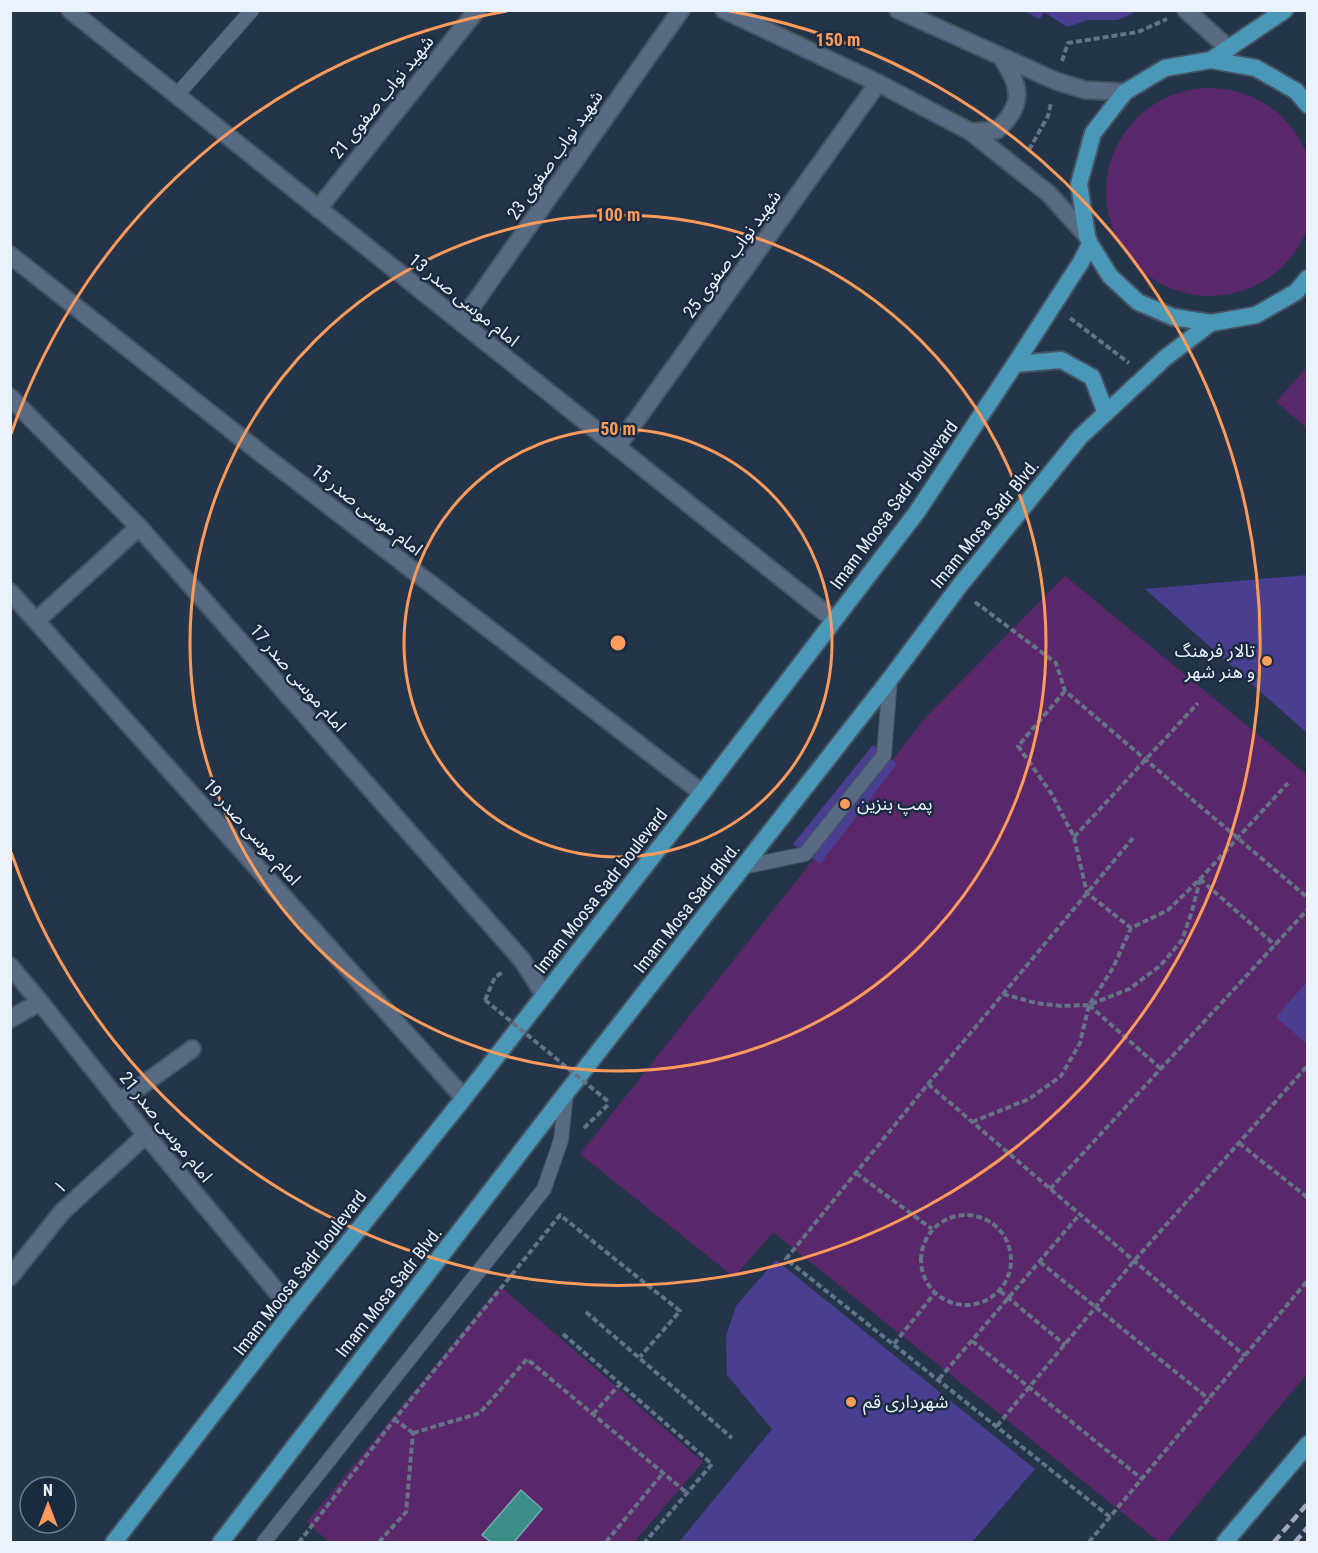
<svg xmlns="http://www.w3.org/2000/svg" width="1318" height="1553" viewBox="0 0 1318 1553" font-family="'Roboto Condensed','Noto Sans Arabic',sans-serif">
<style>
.green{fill:#5a286a}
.water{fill:#3c8c88;stroke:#70abab;stroke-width:1.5}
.building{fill:#493e90}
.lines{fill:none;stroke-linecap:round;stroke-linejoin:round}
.service-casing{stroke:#455465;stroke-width:16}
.minor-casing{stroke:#455465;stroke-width:20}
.secondary-casing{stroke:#455465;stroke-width:20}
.primary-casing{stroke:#455465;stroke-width:20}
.path{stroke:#647385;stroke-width:4;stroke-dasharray:6 3;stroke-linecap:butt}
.service{stroke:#586b82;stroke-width:14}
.minor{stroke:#586b82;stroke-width:16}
.secondary{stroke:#586b82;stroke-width:16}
.primary{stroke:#4a98b7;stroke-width:16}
.rail{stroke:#9da9b8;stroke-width:4.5;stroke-dasharray:9 4.5;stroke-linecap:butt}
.path-bridge{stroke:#647385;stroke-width:4;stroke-dasharray:6 3;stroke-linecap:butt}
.ring{fill:none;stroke:#ff9b5b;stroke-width:3}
.poi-dot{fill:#ff9b5b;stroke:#1a2b3f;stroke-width:2}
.labels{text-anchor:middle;stroke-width:5;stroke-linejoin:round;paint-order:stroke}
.street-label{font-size:18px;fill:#e9f2fd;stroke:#1a2b3f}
.poi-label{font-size:18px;fill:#e9f2fd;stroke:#1a2b3f;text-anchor:start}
.centre{fill:#ff9b5b;stroke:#1a2b3f;stroke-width:3}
.ring-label{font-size:18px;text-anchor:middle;font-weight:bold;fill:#ff9b5b;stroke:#1a2b3f;stroke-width:5;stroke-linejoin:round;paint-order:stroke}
</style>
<rect width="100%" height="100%" fill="#24354a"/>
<path class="green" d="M1106 192a104 104 0 1 1 208 0a104 104 0 1 1-208 0Z
M1307,367v61l-31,-26z
M1065,576l242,199v599l-141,168h-7l-386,-310 -39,45 -154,-123 347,-438z
M500,1286l203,176 -69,80h-305l-22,-20z"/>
<path class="water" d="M521,1490l21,19 -28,33h-23l-9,-7z"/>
<path class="building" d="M1022,10h111l-1,4 -15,6h-29l-21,7 -23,-15 -4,7z
M1308,575v159l-163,-145z
M873,745l24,19 -77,100 -27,-20z
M1306,983l2,1v58l-2,1 -30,-26z
M776,1260l259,209 -63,73h-293l93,-113 -45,-54 -1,-39 10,-30z"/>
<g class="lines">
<defs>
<path id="service" d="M176,96l76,-86
M743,867l62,-13 79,-99 6,-76
M264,1542l280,-353 17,-49 5,-47"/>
<path id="minor" d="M70,10l764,610
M1186,10l43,39
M318,209l159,-199
M10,255l248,196 444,342
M461,322l220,-312
M10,397l129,130 383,433 22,34
M617,447l261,-364
M10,592l454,506
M36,621l103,-94
M10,966l30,36 106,133 147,176
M10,1019l30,-17
M119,1102l73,-53
M10,1277l52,-65 84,-77"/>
<path id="secondary" d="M724,10l154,73 93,49 78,62 38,42
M898,10l158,71 29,9 40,2
M971,132l26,-2c28,-26 24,-44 4,-73"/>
<path id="primary" d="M1211,60l74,-50
M1308,105l-12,-14 -40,-23 -45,-8 -46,8 -40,24 -32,41 -14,51 8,52 3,8 20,32 28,26 35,15 38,6 45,-8 40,-23 12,-14
M1015,364l46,-4 31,17 14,36
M114,1542l179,-231 171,-213 238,-305 215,-281 98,-148 66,-102 9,-18
M221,1542l345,-449 324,-414 67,-90 123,-152 85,-79 46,-35
M1225,1542l83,-98"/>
</defs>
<use href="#service" class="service-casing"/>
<use href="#minor" class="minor-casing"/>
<use href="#secondary" class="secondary-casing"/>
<use href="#primary" class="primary-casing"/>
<path class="path" d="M1062,61l6,-18 70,-11 29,-13
M1029,150l19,-34 3,-13
M1070,318l59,45
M975,602l81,61 9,28 243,207
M1065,691l-47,55 33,47 23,44 13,56 44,35
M1074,837l124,-134
M1200,879l75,66
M1003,994l33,9 25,3 28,-1 40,-16 31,-23 22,-26 10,-29 8,-31
M485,1000l10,-23 8,-5
M1089,1005l72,64
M928,1084l317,272
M972,1122l57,-23 32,-23 19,-33 9,-38 24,-37 18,-40 37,-18 32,-31 88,-96
M584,1128l26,-25
M1239,1143l69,55
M856,1173l76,56
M1050,1189l258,-280
M921 1260a45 45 0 1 1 90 0a45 45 0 1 1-90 0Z
M1040,1262l169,137
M1000,1291l65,54
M586,1312l146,126
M563,1334l149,130 -67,78
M972,1341l170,138
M894,1344l40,-50
M939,1379l141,-165
M593,1414l27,-30
M394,1419l19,14
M997,1426l137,-165 174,-196
M413,1433l67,-20 47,-54 160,134
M1110,1517l-324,-258 142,-175 205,-246
M302,1542l-2,-1 95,-122 165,-204 120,96 -40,46
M379,1542l27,-30 7,-79
M606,1542l57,-69
M1089,1542l219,-262"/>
<use href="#service" class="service"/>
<use href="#minor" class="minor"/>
<use href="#secondary" class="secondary"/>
<use href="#primary" class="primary"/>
<path class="rail" d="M1274,1542l34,-39
M1295,1542l13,-15"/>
<path class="path-bridge" d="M485,1000l125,103"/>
</g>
<g class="ring">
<circle cx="618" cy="643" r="214"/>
<circle cx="618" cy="643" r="428"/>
<path d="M11 434A642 642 0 0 1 507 11M729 11A642 642 0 1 1 11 852"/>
</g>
<g class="poi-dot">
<circle cx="1267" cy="661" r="6"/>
<circle cx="845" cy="804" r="6"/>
<circle cx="851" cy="1402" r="6"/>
</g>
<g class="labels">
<g class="street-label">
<text transform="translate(382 97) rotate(-51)" y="6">شهید نواب صفوی 21</text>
<text transform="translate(555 155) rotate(-55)" y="6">شهید نواب صفوی 23</text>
<text transform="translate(732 254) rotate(-54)" y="6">شهید نواب صفوی 25</text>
<text transform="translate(464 300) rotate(39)" y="6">امام موسی صدر 13</text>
<text transform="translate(894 505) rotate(-54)" y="6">Imam Moosa Sadr boulevard</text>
<text transform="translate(367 510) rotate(38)" y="6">امام موسی صدر 15</text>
<text transform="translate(985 524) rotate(-51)" y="6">Imam Mosa Sadr Blvd.</text>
<text transform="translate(298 678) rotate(49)" y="6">امام موسی صدر 17</text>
<text transform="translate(252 832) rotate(48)" y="6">امام موسی صدر 19</text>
<text transform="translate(601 891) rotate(-52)" y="6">Imam Moosa Sadr boulevard</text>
<text transform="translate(687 908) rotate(-52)" y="6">Imam Mosa Sadr Blvd.</text>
<text transform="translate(166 1127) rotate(51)" y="6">امام موسی صدر 21</text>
<text transform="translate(60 1187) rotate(-42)" y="6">۱</text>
<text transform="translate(300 1273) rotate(-52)" y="6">Imam Moosa Sadr boulevard</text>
<text transform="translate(389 1292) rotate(-52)" y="6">Imam Mosa Sadr Blvd.</text>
</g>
<g class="poi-label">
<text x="1255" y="657" text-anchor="end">تالار فرهنگ<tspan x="1255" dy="21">و هنر شهر</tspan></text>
<text x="857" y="810">پمپ بنزین</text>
<text x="863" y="1408">شهرداری قم</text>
</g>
</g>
<circle cx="618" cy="643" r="9" class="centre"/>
<g class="ring-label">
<text x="838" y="46">150 m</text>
<text x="618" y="221">100 m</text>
<text x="618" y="435">50 m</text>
</g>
<rect width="1318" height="1553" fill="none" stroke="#e9f2fd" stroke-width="24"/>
<g transform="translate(48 1505)"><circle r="28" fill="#1a2b3f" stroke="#6d7b8b" stroke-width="1.5"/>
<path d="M0-4.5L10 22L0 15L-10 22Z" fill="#ff9b5b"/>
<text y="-9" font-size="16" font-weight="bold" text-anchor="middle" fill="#e9f2fd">N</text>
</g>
</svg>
